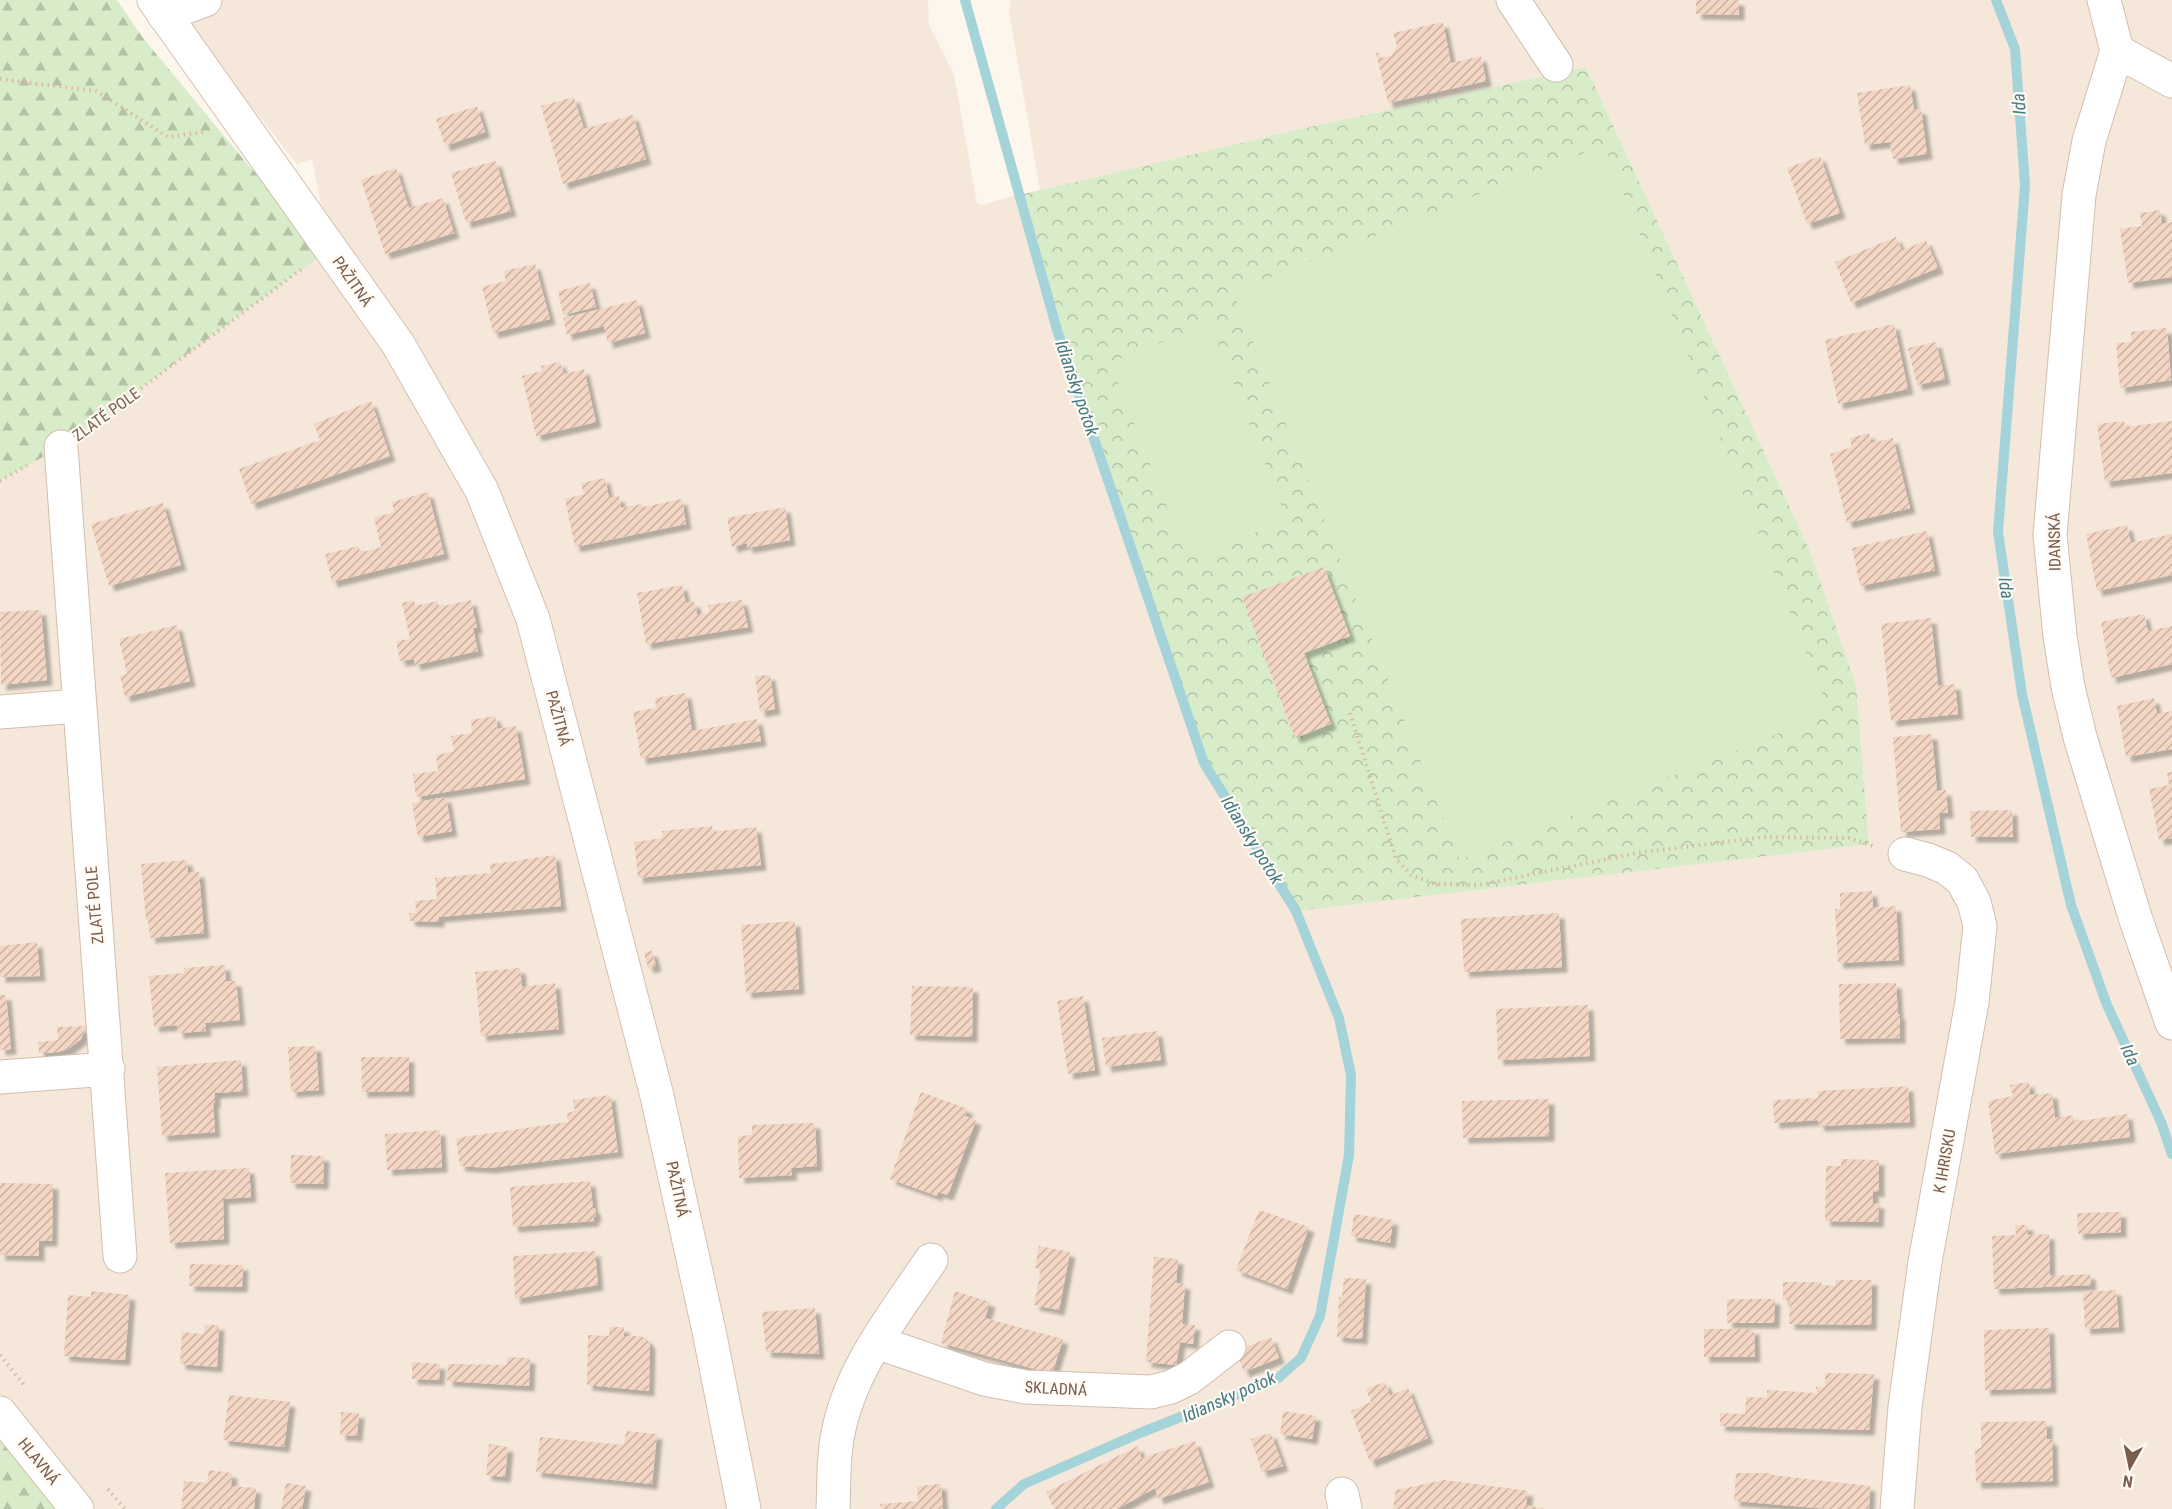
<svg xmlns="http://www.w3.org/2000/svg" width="2172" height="1509" viewBox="0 0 2172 1509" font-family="'Roboto Condensed',sans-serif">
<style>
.residential{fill:#f5e8da}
.forest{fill:url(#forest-firs)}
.park{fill:url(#park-crowns)}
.garden{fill:#d8ecc9}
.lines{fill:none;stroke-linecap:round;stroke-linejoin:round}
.stream{stroke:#a5d3da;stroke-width:10}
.building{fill:url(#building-hatch);filter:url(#shadow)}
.street-casing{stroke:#d1beb0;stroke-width:35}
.secondary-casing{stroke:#d6c0b0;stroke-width:35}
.path{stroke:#d9b8a5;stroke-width:4;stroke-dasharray:1.5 4.5;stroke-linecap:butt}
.street{stroke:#fff;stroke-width:33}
.secondary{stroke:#fff;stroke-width:33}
.labels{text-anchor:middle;stroke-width:4.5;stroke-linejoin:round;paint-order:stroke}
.street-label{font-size:16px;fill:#7a5c4d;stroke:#fffaf3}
.water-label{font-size:18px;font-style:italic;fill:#437c86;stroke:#fffaf3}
</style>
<defs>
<pattern id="forest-firs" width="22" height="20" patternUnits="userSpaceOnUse" patternTransform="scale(1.5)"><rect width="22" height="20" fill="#d8ecc9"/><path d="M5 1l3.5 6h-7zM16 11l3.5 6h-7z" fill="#b4c2a5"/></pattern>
<pattern id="park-crowns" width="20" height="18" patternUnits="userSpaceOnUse" patternTransform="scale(1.5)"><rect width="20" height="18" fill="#d8ecc9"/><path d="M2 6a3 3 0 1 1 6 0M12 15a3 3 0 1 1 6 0" fill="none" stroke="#b4c2a5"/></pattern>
<pattern id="building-hatch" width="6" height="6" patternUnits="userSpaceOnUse" patternTransform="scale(1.5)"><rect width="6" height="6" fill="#f3d5c3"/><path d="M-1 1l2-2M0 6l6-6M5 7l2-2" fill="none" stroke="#cab0a1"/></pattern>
<filter id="shadow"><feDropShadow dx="5.5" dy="5.5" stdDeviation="1.5" flood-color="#0004"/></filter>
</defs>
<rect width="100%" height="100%" fill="#fdf6ec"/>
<path class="residential" d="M174,0h754l1,25 25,50 23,128 4,2 37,-10 39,135 147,433 665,81 -13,-159 -46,-134 -224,-484 -290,63 -256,60 -31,-178 2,-12h1161v1509h-2095l-77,-96v-932l61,-34 269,-198 -18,-90 -15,5 -84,-106z"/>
<path class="forest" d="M0,0h117l26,38 106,128 81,83 -269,198 -61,34z
M0,1413l77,96h-77z"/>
<path class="park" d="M1586,67l224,484 46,134 13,159 -573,67 -92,-148 -147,-433 -38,-135 277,-65z"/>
<path class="garden" d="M1604,145l226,568 -370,147 -227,-568z
M1210,324l77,196 -100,39 -77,-197z"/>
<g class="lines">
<path class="stream" d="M965,0l92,330 147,433 92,148 43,107 12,57 -2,80 -29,161 -19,42 -24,21 -137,54 -116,51 -28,25
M1996,0l19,49 10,136 -27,347 24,162 49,211 36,100 54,117 11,32"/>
</g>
<path class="building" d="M1696,0h43v15l-43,-1z
M1443,22l8,41 30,-7 5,25 -98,22 -12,-50h3l1,5 11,-2 6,-10 -4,-13z
M1910,85l4,24h7l6,45 -34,5 -3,-17 -25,3 -8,-52z
M574,97l10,32 49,-14 13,44 -83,25 -22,-78z
M477,106l8,26 -40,14 -9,-27z
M1820,156l20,57 -33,11 -20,-56z
M496,161l15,50 -45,12 -15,-50z
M396,168l13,40 34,-10 11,35 -69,21 -24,-74z
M2160,210l2,14 10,-2v55l-44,6 -8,-54 22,-3 -2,-13z
M1896,237l6,14 24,-11 12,28 -87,35 -16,-41z
M535,264l15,55 -57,14 -11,-46 24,-6 -2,-10z
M590,283l6,24 -33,8 -5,-24z
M637,300l8,33 -37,10 -4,-17 -37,9 -4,-17z
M1894,324l14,65 -70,15 -13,-64z
M2167,328l4,52 -51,8 -4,-45 16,-1 -1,-10z
M1936,342l9,37 -28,6 -9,-37z
M560,362l4,12 20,-5 12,53 -60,14 -14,-60 20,-5 -1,-5z
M371,401l19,55 -139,48 -12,-35 81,-29 -6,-16z
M2124,421l1,6 47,-6v52l-67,9 -8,-58z
M1869,433l2,10 22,-5 17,70 -63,15 -17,-69 22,-7 -2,-9z
M605,478l4,20 10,-2 2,12 21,-4 1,3 39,-8 4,25 -111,23 -10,-48 19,-5 -3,-11z
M428,492l16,62 -112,28 -7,-28 34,-8 1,7 21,-6 -7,-29 20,-6 -2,-10z
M163,503l18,62 -72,21 -18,-62z
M785,507l5,33 -43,8v-5l-15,4 -5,-29z
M2127,525l4,18 41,-9v41l-75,16 -11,-57z
M1927,531l8,39 -75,16 -8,-38z
M1324,567l26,69 -46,17 27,71 -36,14 -53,-141z
M682,585l4,18 9,-1 2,13 12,-2 -1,-8 34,-5 6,27 -102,17 -9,-51z
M414,600l1,6 23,-5 1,6 32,-7 6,28h-4l5,23 -63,14 -1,-6 -14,2 -4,-20 14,-2 -8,-36z
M41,610l6,70 -46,5 -1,-73z
M2144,614l4,17 24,-5v38l-61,14 -10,-56z
M1931,618l7,68 17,-2 3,30 -67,7 -10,-97z
M177,625l13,56 -65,16 -5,-21 7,-2 -8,-35z
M770,675l5,34 -15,3 -5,-36z
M686,693l6,38 65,-12 4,22 -120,18 -8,-47 23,-4 -1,-10z
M2154,698l3,16 15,-3v38l-46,8 -9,-51z
M495,716l3,13 18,-3 9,53 -109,18 -3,-23 25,-3 -2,-16 18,-4 -3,-15 21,-3 -1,-13z
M1932,734l5,57 9,-1 2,23h-9l1,16 -39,3 -8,-95z
M2172,772v66l-13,2 -10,-51 20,-4 -2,-12z
M446,797l6,34 -34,6 -6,-34z
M2012,810l1,27h-42l-1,-26z
M712,826l1,6 43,-5 5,38 -123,13 -4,-36 29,-4 -1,-7z
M555,855l6,51 -122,11v5l-29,-1 -1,-8h7l-1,-12 22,-2 -2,-21 56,-5 -1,-9 29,-3v-1z
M187,860l1,13 11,-1 5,61 -54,5 -2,-18h-2l-5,-56z
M1872,891l1,17 23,-2 3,54 -61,3 -3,-54h5v-16z
M1559,913l3,54 -98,5 -3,-53z
M795,921l4,68 -53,4 -5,-68z
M37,942l3,34 -40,1v-31z
M652,951l4,15 -8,2 -4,-16z
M225,965l1,16h10l4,39 -35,3 1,8 -28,2 -1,-8 -23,2 -5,-51 35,-3v-5z
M520,968l2,19 33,-4 4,46 -78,7 -6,-64z
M1896,983l2,31h2v24l-60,1 -1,-55z
M912,986l61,1 -1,50 -62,-2z
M0,995h6l5,54 -11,1z
M1083,996l12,74 -27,4 -11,-73z
M1588,1005l2,51 -92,4 -2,-51z
M87,1026l-6,13 -13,10 -14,4h-15l-1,-11 20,-2 -1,-13z
M1157,1031l4,29 -55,7 -4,-29z
M316,1046l3,44 -28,2 -3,-45z
M361,1057h48v34l-47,1z
M241,1060l2,31 -28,2v10h-2l2,29 -53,4 -5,-69z
M2029,1082l1,13 22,-2 3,25 18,-3 1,7 53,-8 3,23 -135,17 -7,-53 25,-5 -3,-11z
M1908,1086l2,36 -91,4 -1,-6 -44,3 -1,-23 45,-2 -1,-7z
M921,1092l47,17 -3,7 11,4 -28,75 -10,-3 -1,4 -47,-17z
M610,1095l8,57 -129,16 -29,-2 -4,-28 112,-16 -1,-9 8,-2 -2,-11z
M1549,1099v37l-86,2 -1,-37z
M815,1123l2,43 -26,2 1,7 -53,3 -1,-42 14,-1v-10z
M440,1130l2,37 -55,3 -2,-36z
M291,1155l33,1 -1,28 -33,-1z
M1841,1159l38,1v32l-6,-1v12h6l-1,19 -53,-1 1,-55h15z
M249,1168l2,29 -28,2 1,40 -54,4 -5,-70z
M590,1181l3,28 2,-1 1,8 -3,1 1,4 -81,6 -3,-40z
M0,1183l53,1 -1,57h-13v15l-39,-1z
M1259,1210l50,17 -22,62 -51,-19z
M2121,1212v20l-43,2 -1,-21z
M1354,1214l39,6 -3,23 -39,-7z
M2015,1225h13v10l21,-1 1,42 40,-2 1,11 -97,4 -2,-53 24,-1z
M1039,1246l31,6 -11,58 -25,-5 7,-36 -6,-1z
M595,1251l3,34 -83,14 -2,-43z
M1154,1257l24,2 -2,24 9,1 -3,40 13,1 -2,19 -13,-2 -4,23 -30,-3z
M190,1264l53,1 -1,22 -53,-1z
M1344,1278l22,1 -4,60 -25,-2 2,-40h3z
M1835,1280h37l-1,45 -82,-1 1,-24h-7v-18h39l-1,3 14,1z
M2116,1290l3,37 -34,2 -2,-37z
M91,1291l39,4 -5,65 -61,-4 4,-61 23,2z
M955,1291l35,11 -5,16 78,21 -11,35 -111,-31z
M1727,1299h48l-1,24h-47z
M815,1308l4,46 -53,-2 -4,-40z
M205,1325h14l-2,42 -37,-3 2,-32 22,2z
M609,1327h15v9h16l7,3 3,6 -1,46 -62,-6 1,-50 21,1z
M2049,1328l2,60 -66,2 -1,-60z
M1704,1329h50l1,28h-51z
M1271,1337l8,21 -35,14 -8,-21z
M507,1357l23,1 -1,28 -82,-5 1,-17 59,1z
M412,1362l28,2 -1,16 -27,-1z
M1825,1373l49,1 -5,56 -149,-4v-13l25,1 1,-17 21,1v-8l50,3 -1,-6h9z
M1385,1382l5,14 18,-8 20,50 -58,24 -19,-51 20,-9 -5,-13z
M229,1395l61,7 -6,45 -61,-7z
M1283,1411l33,5 -4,23 -32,-5z
M341,1412l18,1 -2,23 -17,-1z
M2047,1421v18l5,1 1,41 -77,2 -1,-34 6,-1v-26z
M626,1431l31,3 -5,50 -116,-12 4,-35 84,8z
M1271,1433l12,33 -21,6 -11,-33z
M1195,1441l14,41 -51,17 -3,-11 -38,21h-63l-8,-17 92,-46 3,12z
M489,1444l19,3 -3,30 -19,-2z
M209,1470l23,3 -1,13 25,2 -2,21h-73l3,-28 23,2z
M1736,1473h35v2l99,11 -1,23h-39l-96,-8z
M1444,1480l84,11 -2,14 19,4h-152l3,-19z
M286,1483l20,3 -4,23h-21z
M941,1484l2,25h-62l-1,-5 38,-3 -1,-15z"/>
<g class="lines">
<defs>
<path id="street" d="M1513,0l43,65
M2104,0l13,51 55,30
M164,15l41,-15
M2117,51l-28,90 -10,54 -29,340 10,101 8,51 12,50 55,180 37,106
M61,447l59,809
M0,712l78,-6
M0,1077l108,-8
M876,1342l108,37 42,8 125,5 20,-5 18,-9 40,-31
M1342,1494l3,15
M833,1509c1,-23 0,-47 4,-70 11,-68 57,-124 94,-179
M1897,1509l8,-102 20,-145 47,-260 8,-76 -6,-24 -12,-22 -15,-12 -19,-8 -23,-6"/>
<path id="secondary" d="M154,0l244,344 84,147 51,128 124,477 52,235 35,178
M0,1413l77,96"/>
</defs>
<use href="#street" class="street-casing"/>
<use href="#secondary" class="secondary-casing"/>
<path class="path" d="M0,79l96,12 72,46 36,-5
M88,428l215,-160
M0,481l28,-16
M1350,713l46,146 15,16 24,9 44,1 158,-32 126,-16 86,1 24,8
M0,1355l24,30
M108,1489l17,20"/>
<use href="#street" class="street"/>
<use href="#secondary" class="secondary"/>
</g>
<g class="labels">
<g class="street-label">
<text transform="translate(353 281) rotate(55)" y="6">PAŽITNÁ</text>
<text transform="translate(106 414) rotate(-36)" y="6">ZLATÉ POLE</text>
<text transform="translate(2054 542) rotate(-91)" y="6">IDANSKÁ</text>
<text transform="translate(559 718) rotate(75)" y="6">PAŽITNÁ</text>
<text transform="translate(94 905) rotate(-95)" y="6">ZLATÉ POLE</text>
<text transform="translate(1944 1161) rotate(-80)" y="6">K IHRISKU</text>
<text transform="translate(678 1189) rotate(78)" y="6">PAŽITNÁ</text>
<text transform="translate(1056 1388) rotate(3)" y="6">SKLADNÁ</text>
<text transform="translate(39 1461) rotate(51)" y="6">HLAVNÁ</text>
</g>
<g class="water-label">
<text transform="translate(2019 104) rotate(-94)" y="6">Ida</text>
<text transform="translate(1077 388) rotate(71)" y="6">Idiansky potok</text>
<text transform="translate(2006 588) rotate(81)" y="6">Ida</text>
<text transform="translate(1252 840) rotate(58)" y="6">Idiansky potok</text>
<text transform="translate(2130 1055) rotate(65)" y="6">Ida</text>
<text transform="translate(1229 1397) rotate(-24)" y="6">Idiansky potok</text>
</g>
</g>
<g transform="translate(2130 1467) rotate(189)" stroke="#fffaf3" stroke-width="4.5" paint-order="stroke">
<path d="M0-4.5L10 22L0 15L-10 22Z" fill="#7a5c4d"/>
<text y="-9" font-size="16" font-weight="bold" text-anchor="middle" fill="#7a5c4d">N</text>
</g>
</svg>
